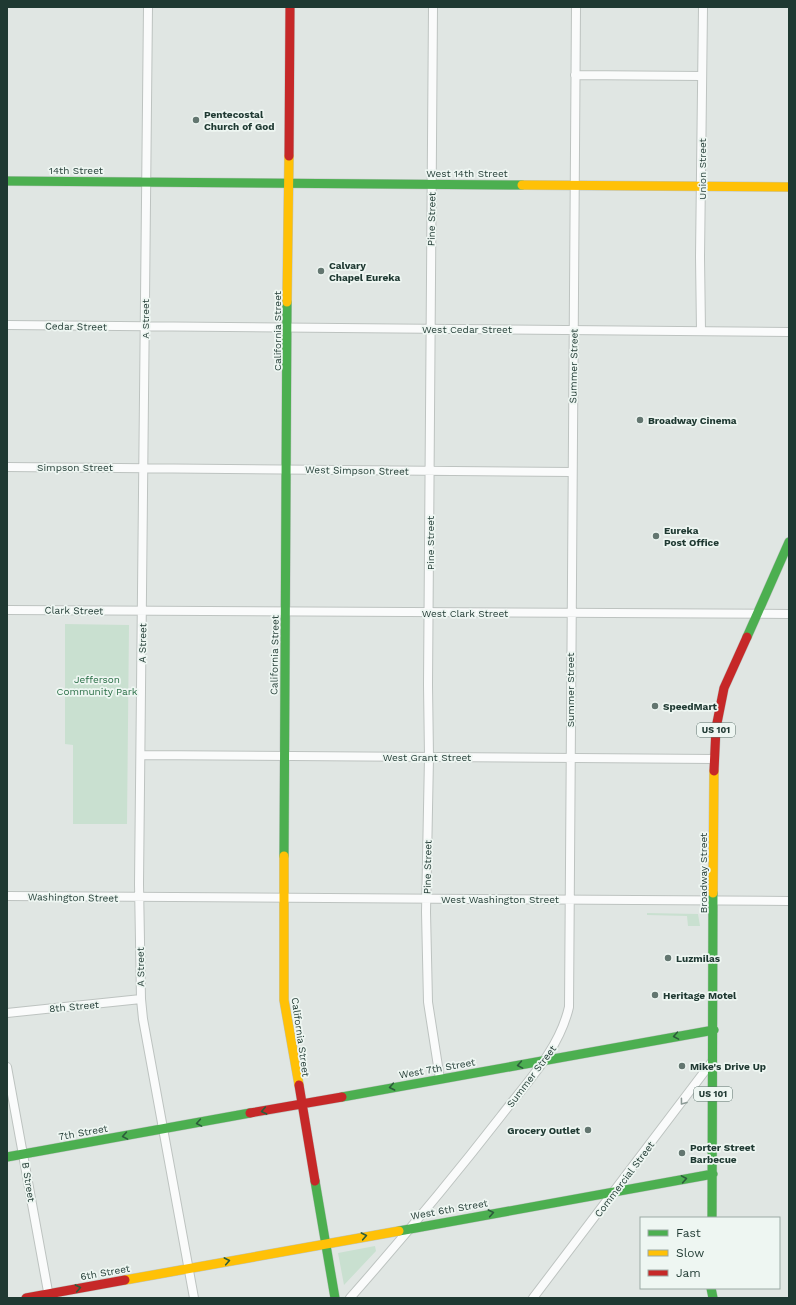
<svg xmlns="http://www.w3.org/2000/svg" width="796" height="1305" viewBox="0 0 796 1305" font-family="'Work Sans',sans-serif">
<style>
.green{fill:#c9e0d0}
.lines{fill:none;stroke-linecap:round;stroke-linejoin:round}
.street-casing{stroke:#bdc3c0;stroke-width:10}
.fast-casing{stroke:#bdc4c1;stroke-width:10}
.slow-casing{stroke:#bdc4c1;stroke-width:10}
.jam-casing{stroke:#bdc4c1;stroke-width:10}
.street{stroke:#fafbfb;stroke-width:8}
.fast{stroke:#4caf50;stroke-width:9}
.slow{stroke:#ffc107;stroke-width:9}
.jam{stroke:#c62828;stroke-width:9}
.oneway{stroke:#2c5c3b}
.oneway2{stroke:#8c9a96}
.poi-dot{fill:#637670;stroke:#eef6f2;stroke-width:1.5}
.labels{text-anchor:middle;stroke-width:3.5;stroke-linejoin:round;paint-order:stroke}
.shield{fill:#eef6f2;stroke:#5d726c;stroke-width:1}
.shield-label{font-size:9px;font-weight:bold;fill:#1f3932}
.poi-label{font-size:10px;font-weight:bold;fill:#1f3932;stroke:#eef6f2;text-anchor:start}
.street-label{font-size:10px;fill:#1f3932;stroke:#eef6f2}
.park-label{font-size:10px;fill:#2a6f46;stroke:#eef6f2}
</style>
<rect width="100%" height="100%" fill="#e0e6e3"/>
<path class="green" d="M65,624l64,1 -2,199h-54v-79l-8,-1z
M647,913l51,1 2,12h-12l-1,-10 -40,-1z
M375,1246l1,5 -32,34 -6,-32z"/>
<g class="lines">
<defs>
<path id="street" d="M148,7l-9,877 2,115 2,20 51,279
M433,7l-5,678 1,72 -3,155 2,90 12,77
M575,75l127,1
M7,325l782,7
M701,331l-1,-74 3,-250
M7,467l565,5
M7,610l782,4
M141,755l573,4
M7,896l782,5
M7,1013l134,-14
M7,1067l42,230
M350,1298c52,-59 102,-119 151,-182 26,-34 58,-66 68,-109l7,-1000
M533,1298l178,-235"/>
<path id="fast" d="M7,181l515,4
M747,637l42,-95
M284,856l3,-554
M342,1097l372,-67
M7,1157l243,-44
M315,1181l20,117
M712,1218l1,-325
M399,1231l314,-57
M711,1288l2,10"/>
<path id="slow" d="M522,185l267,2
M287,302l2,-146
M284,856v144l15,85
M713,893l1,-122
M125,1280l274,-49"/>
<path id="jam" d="M289,156l1,-149
M714,771l2,-43 8,-40 23,-51
M299,1085l16,96
M250,1113l92,-16
M26,1298l99,-18"/>
</defs>
<use href="#street" class="street-casing"/>
<use href="#fast" class="fast-casing"/>
<use href="#slow" class="slow-casing"/>
<use href="#jam" class="jam-casing"/>
<use href="#street" class="street"/>
<use href="#fast" class="fast"/>
<use href="#slow" class="slow"/>
<use href="#jam" class="jam"/>
</g>
<defs><path id="oneway-chevron" d="M-2-3.5L2.5 0L-2 3.5" fill="none" stroke-width="1.6" stroke-linecap="round" stroke-linejoin="round"/></defs>
<g class="oneway">
<use href="#oneway-chevron" transform="translate(676 1036) rotate(170)"/>
<use href="#oneway-chevron" transform="translate(520 1065) rotate(170)"/>
<use href="#oneway-chevron" transform="translate(392 1087) rotate(169)"/>
<use href="#oneway-chevron" transform="translate(264 1111) rotate(169)"/>
<use href="#oneway-chevron" transform="translate(199 1123) rotate(170)"/>
<use href="#oneway-chevron" transform="translate(125 1136) rotate(170)"/>
<use href="#oneway-chevron" transform="translate(684 1179) rotate(-10)"/>
<use href="#oneway-chevron" transform="translate(491 1213) rotate(-11)"/>
<use href="#oneway-chevron" transform="translate(364 1236) rotate(-11)"/>
<use href="#oneway-chevron" transform="translate(227 1261) rotate(-11)"/>
<use href="#oneway-chevron" transform="translate(78 1288) rotate(-11)"/>
</g>
<use class="oneway2" href="#oneway-chevron" transform="translate(683 1102) rotate(127)"/>
<g class="poi-dot">
<circle cx="196" cy="120" r="4"/>
<circle cx="321" cy="271" r="4"/>
<circle cx="640" cy="420" r="4"/>
<circle cx="656" cy="536" r="4"/>
<circle cx="655" cy="706" r="4"/>
<circle cx="668" cy="958" r="4"/>
<circle cx="655" cy="995" r="4"/>
<circle cx="682" cy="1066" r="4"/>
<circle cx="588" cy="1130" r="4"/>
<circle cx="682" cy="1153" r="4"/>
</g>
<g class="labels">
<g class="shield">
<rect x="697" y="723" width="38" height="14" rx="3"/>
<rect x="694" y="1087" width="38" height="14" rx="3"/>
</g>
<g class="shield-label">
<text x="716" y="733">US 101</text>
<text x="713" y="1097">US 101</text>
</g>
<g class="poi-label">
<text x="204" y="118">Pentecostal<tspan x="204" dy="12">Church of God</tspan></text>
<text x="329" y="269">Calvary<tspan x="329" dy="12">Chapel Eureka</tspan></text>
<text x="648" y="424">Broadway Cinema</text>
<text x="664" y="534">Eureka<tspan x="664" dy="12">Post Office</tspan></text>
<text x="663" y="710">SpeedMart</text>
<text x="676" y="962">Luzmilas</text>
<text x="663" y="999">Heritage Motel</text>
<text x="690" y="1070">Mike's Drive Up</text>
<text x="580" y="1134" text-anchor="end">Grocery Outlet</text>
<text x="690" y="1151">Porter Street<tspan x="690" dy="12">Barbecue</tspan></text>
</g>
<g class="street-label">
<text transform="translate(702 169) rotate(-90)" y="4">Union Street</text>
<text x="76" y="174">14th Street</text>
<text x="467" y="177">West 14th Street</text>
<text transform="translate(431 219) rotate(-89)" y="4">Pine Street</text>
<text transform="translate(145 319) rotate(-90)" y="4">A Street</text>
<text transform="translate(76 326) rotate(1)" y="4">Cedar Street</text>
<text x="467" y="333">West Cedar Street</text>
<text transform="translate(277 331) rotate(-90)" y="4">California Street</text>
<text transform="translate(573 366) rotate(-89)" y="4">Summer Street</text>
<text x="75" y="471">Simpson Street</text>
<text transform="translate(357 470) rotate(1)" y="4">West Simpson Street</text>
<text transform="translate(430 543) rotate(-90)" y="4">Pine Street</text>
<text transform="translate(74 610) rotate(1)" y="4">Clark Street</text>
<text x="465" y="617">West Clark Street</text>
<text transform="translate(142 643) rotate(-89)" y="4">A Street</text>
<text transform="translate(274 655) rotate(-89)" y="4">California Street</text>
<text transform="translate(570 690) rotate(-90)" y="4">Summer Street</text>
<text x="427" y="761">West Grant Street</text>
<text transform="translate(427 867) rotate(-89)" y="4">Pine Street</text>
<text transform="translate(703 873) rotate(-90)" y="4">Broadway Street</text>
<text transform="translate(73 897) rotate(1)" y="4">Washington Street</text>
<text x="500" y="903">West Washington Street</text>
<text transform="translate(140 967) rotate(-91)" y="4">A Street</text>
<text transform="translate(74 1006) rotate(-5)" y="4">8th Street</text>
<text transform="translate(301 1037) rotate(82)" y="4">California Street</text>
<text transform="translate(437 1068) rotate(-10)" y="4">West 7th Street</text>
<text transform="translate(531 1076) rotate(-53)" y="4">Summer Street</text>
<text transform="translate(83 1132) rotate(-10)" y="4">7th Street</text>
<text transform="translate(624 1179) rotate(-53)" y="4">Commercial Street</text>
<text transform="translate(29 1182) rotate(81)" y="4">B Street</text>
<text transform="translate(449 1209) rotate(-10)" y="4">West 6th Street</text>
<text transform="translate(105 1272) rotate(-10)" y="4">6th Street</text>
</g>
<g class="park-label">
<text x="97" y="683">Jefferson<tspan x="97" dy="12">Community Park</tspan></text>
</g>
</g>
<rect width="796" height="1305" fill="none" stroke="#1f3932" stroke-width="16"/>
<rect x="640" y="1217" width="140" height="72" fill="#eef6f2" stroke="#9baaa5"/>
<rect x="648" y="1230" width="20" height="6" fill="#4caf50" stroke="#9baaa5"/>
<text x="676" y="1237" font-size="12" fill="#1f3932">Fast</text>
<rect x="648" y="1250" width="20" height="6" fill="#ffc107" stroke="#9baaa5"/>
<text x="676" y="1257" font-size="12" fill="#1f3932">Slow</text>
<rect x="648" y="1270" width="20" height="6" fill="#c62828" stroke="#9baaa5"/>
<text x="676" y="1277" font-size="12" fill="#1f3932">Jam</text>
</svg>
